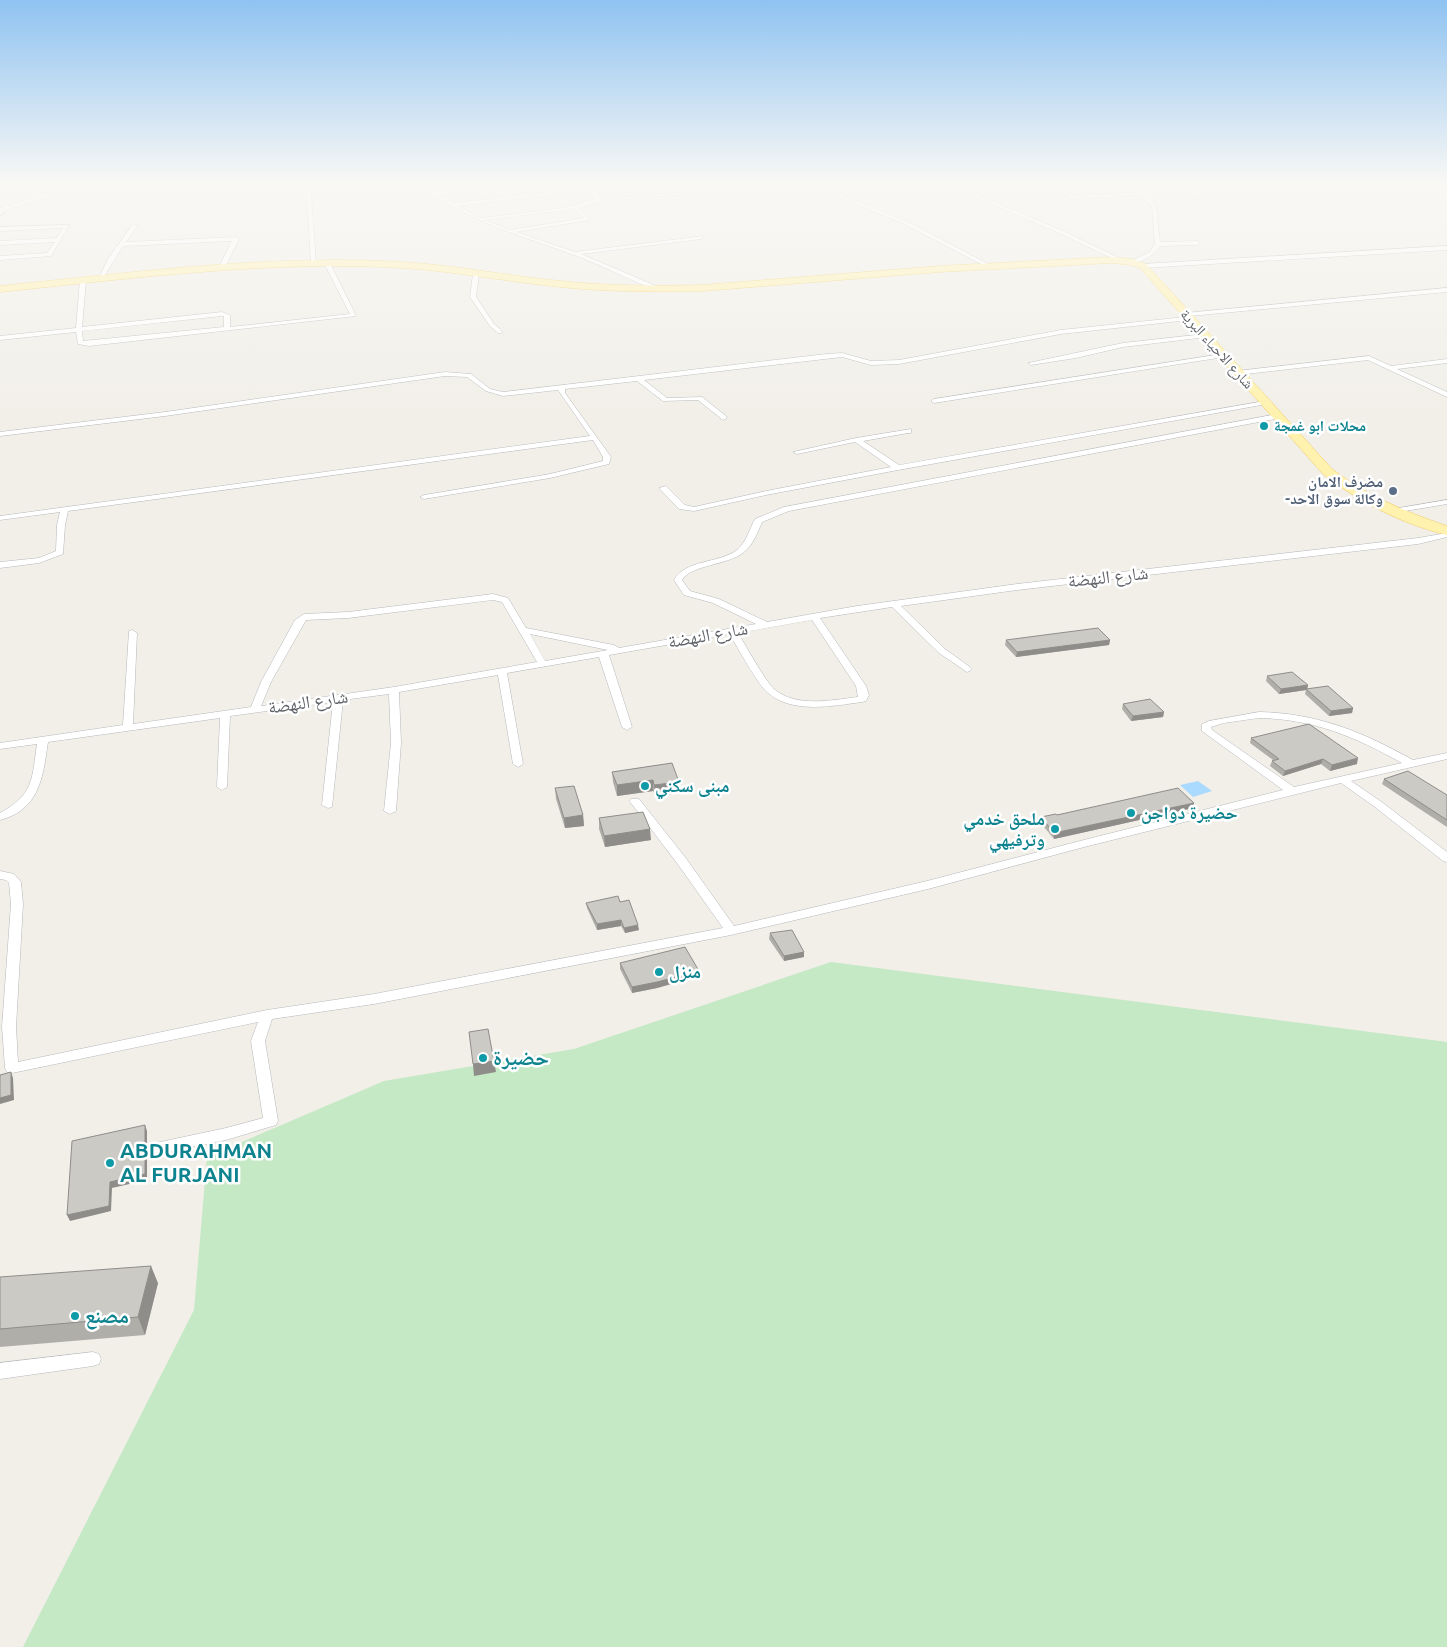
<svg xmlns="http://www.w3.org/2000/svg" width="1447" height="1647" viewBox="0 0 1447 1647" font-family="Ubuntu,'Noto Naskh Arabic',sans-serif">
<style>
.green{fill:#c5e8c5}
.water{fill:#aadaff}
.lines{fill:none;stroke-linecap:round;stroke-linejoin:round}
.street-casing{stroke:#b5b8bc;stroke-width:1}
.secondary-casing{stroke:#b6babf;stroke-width:2}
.primary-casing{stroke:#f2c960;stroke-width:1}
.street{fill:#fff;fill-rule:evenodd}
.secondary{fill:#fff;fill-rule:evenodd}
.primary{fill:#fff2af;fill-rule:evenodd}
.wall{fill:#afaea9}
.shaded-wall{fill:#8f8d8a}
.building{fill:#cccac5;stroke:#8f8d8a}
.culture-dot{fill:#0f9aa8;stroke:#fff;stroke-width:2}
.service-dot{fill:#5c6f8a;stroke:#fff;stroke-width:2}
.labels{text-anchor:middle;stroke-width:5;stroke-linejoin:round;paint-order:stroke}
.far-street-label{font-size:15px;fill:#5f6368;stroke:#fff}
.far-culture-label{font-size:15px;font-weight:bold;fill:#0d838f;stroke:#fff;text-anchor:start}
.far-service-label{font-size:15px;font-weight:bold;fill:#4e5e75;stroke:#fff;text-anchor:end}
.street-label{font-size:18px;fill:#5f6368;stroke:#fff}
.culture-label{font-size:18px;font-weight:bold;fill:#0d838f;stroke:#fff;text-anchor:start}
.near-culture-label{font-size:21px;font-weight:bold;fill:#0d838f;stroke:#fff;text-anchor:start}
</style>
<rect width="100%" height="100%" fill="#f1efe8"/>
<path class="green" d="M831,962l616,80v605h-1424l171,-337 13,-153 177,-76 190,-32z"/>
<path class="water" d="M1198,781l14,10 -19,6 -13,-12z"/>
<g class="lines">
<defs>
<path id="street" d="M38,184h25l-2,6 -5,4 -56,18v-4l52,-16 6,-6 -58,4v-2z
M343,184h13l-45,9 5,70 -5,1 -4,-72z
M420,184h6l10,8 69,-8h18l-83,11 14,8 99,-12 -8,-7h6l8,7 -11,4 -90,11 23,12 81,-10 34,-9 -5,-6 -16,-9 66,11 39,-2 20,2 56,-11h12l-68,13 -20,-2 -39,2 -46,-6 6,10 -21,7 10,12 -74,12 59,20 129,-16 -2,3 -121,15 80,34 -2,3c-26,-9 -51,-23 -77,-33 -56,-21 -116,-36 -162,-74zM575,209l9,9 -74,12 -24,-10z
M807,184h7l92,37 86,45 -5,1 -85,-44z
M945,184h7l111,47 60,29 -5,1 -59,-28z
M1042,184h7l27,12 64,-4 -6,-8h5l17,23 4,35 37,-1 3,2 -3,2 -37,1c-6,9 -18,17 -29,17v-2l19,-9 5,-8 -3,-37 -10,-12 -67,4z
M1182,184h6l13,7 -1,4 -11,4v-2l7,-4z
M133,224l5,1 -12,17 110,-5 3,2 -14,28 -3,2 -3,-2 13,-26 -109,5 -21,34h-4l10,-21z
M69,225l-18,31 -51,4v-4l47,-3 8,-11 -55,3v-4l57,-3 6,-10 -63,3v-4z
M1447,246v4l-304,18 -3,-2 3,-2z
M327,261l3,2 26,53 -267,30 -11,-2 -2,-12 -76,8v-4l76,-8 4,-48 3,-2 3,2 -4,47 140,-15 8,3v12l120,-13 -26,-51zM222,316h2v11l-141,14 -1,-10z
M476,272l3,2 -3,23 18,27 8,7v2h-4l-8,-7 -20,-29 3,-23z
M1447,288v4l-257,24 2,2 -3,2 -128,14 -162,30 -28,1 -29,-8 -198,23 23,18 35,-1 24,19 1,2 -4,2 -25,-20 -35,1 -26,-20 -72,8v4l46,64 -2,7 -59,14 -126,21 -4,-2 4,-2 126,-21 53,-13v-4l-10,-17 -525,71 -3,14 -2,29 -24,9 -39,5v-6l39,-4 17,-7 1,-26 3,-13 -60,8v-4l590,-80 -32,-46 -55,6 -17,-5 -19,-14 -22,-1 -280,40 -165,20v-4l165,-20 280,-40 26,2 19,15 13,3 323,-38 16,-1 29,8 28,-1 162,-30 124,-13 -2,-2 3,-2z
M1205,334l2,1v2l-84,10 -47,11 -45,7 -3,-2 95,-20z
M1222,354l2,1v2l-290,46 -3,-2 3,-2z
M1369,356l22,10 56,-7v4l-50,6 50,23v5l-79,-37 -131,15 -3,-2 3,-2z
M1265,401l2,1v2l-369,66 -132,25 -72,16 -15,-2 -20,-21 7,-2 19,19 9,2 72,-16 125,-24 -36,-25 -58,12 -4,-2 63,-14 55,-9v4h-3l-45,8 36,24z
M1277,414h3v4l-491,93 -27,11c-5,12 -9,23 -19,31 -16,12 -52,12 -61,27l8,11 29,8 48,23 90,-16 160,-22 401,-46 29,-5v4l-29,7 -401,46 -116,16 44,43 25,18 2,2 -2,2 -3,1 -28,-19 -47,-46 -72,11 46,68 3,9 -3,6 -4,1c-30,4 -69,12 -94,-9 -11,-9 -30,-46 -39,-59l-120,21 23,72 -5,3 -5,-3 -23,-70 -92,16 16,91 -5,3 -5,-3 -15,-89 -99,17 2,51 -5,68 -6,3 -6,-3 7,-68 -2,-49 -46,6 -11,107 -4,1 -6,-3 11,-103 -103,14 -3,71 -5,3 -5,-3 3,-69 -172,24c-5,34 -8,68 -48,78v-7c34,-18 32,-35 37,-69l-37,5v-6l123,-18 6,-94 3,-1 5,3 -4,91 118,-17 10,-25 34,-62 9,-6 44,-2 145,-18 15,4 18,30 88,17 5,3 137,-24 -43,-21 -29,-8 -10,-15c12,-21 44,-16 63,-30 10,-9 12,-20 18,-31l29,-12zM493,600l9,2 35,60 -143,25 -133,19 10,-24 35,-62 42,-2zM812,620l44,66 2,11c-26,3 -62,11 -84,-8 -10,-10 -28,-43 -36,-56zM530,634l78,16 -63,11z
M1447,500v4l-54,9 -4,-2 4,-2z
M1259,712c58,1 104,20 154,48l34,-7v6l-96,22 32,22 64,49v10l-4,-1 -68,-54 -34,-24 -253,63 -160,43 -197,46 -357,69 -102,15 -7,22 13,80 -2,4 -50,15 -70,14 -5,-2 -2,-4 2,-4 75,-16 37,-10 -12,-77 7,-19 -246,51 -5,-1 -2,-4 -3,-41 9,-123 -2,-21 -3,-3 -6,-1v-8l14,3 7,8 2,22 -7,123 2,35 249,-52 107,-16 349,-66 -46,-65 -46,-60 -2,-2 2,-2h8l46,58 49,69 193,-45 153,-40 203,-51 -81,-59v-7l7,-3zM1259,718c55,1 96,19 143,45l-108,24 -82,-57 -1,-3 13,-4z
M93,1352l6,2 2,5 -2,5 -6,2 -93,13v-16z"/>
<path id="secondary" d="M0,208h3l1,5 -4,2z"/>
<path id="primary" d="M1112,257l21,2 13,5 186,205c35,27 74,43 115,57v9c-45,-11 -88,-33 -124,-61l-183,-206 -9,-3 -19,-2 -172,9 -237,19c-48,1 -96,1 -143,-4 -59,-6 -117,-18 -176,-20 -128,-5 -257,12 -384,25v-6c127,-13 256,-30 384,-25 59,2 117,14 176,20 47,5 95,5 143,4l237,-19z"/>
</defs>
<use href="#street" class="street-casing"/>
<use href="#secondary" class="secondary-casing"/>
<use href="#primary" class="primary-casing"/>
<use href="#street" class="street"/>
<use href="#secondary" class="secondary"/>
<use href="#primary" class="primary"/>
</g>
<path class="wall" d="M1006,640h104l-1,5 -93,12 -11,-12z
M1267,676l41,9 -1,4 46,19 -1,5 -23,3 -24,-22 1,-4 -27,4 -13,-13z
M1123,704l41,8 -1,5 -32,4 -9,-12z
M1251,738l106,26 -27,7 -9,-7 -38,12 -13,-10 2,-5 1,-1 -23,-17z
M672,763l7,30 -24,3 -2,-5 -36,5 -4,-14 -1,-10z
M1384,779l63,16v32l-65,-43z
M555,788l28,27 1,11 -19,2 -9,-29z
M1194,803l-1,5 -139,31 -14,-17 1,-5z
M599,818l52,22 -46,7 -6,-18z
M620,902l19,28 -14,3 -4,-7 -24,4 -10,-22 -1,-5z
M770,933l34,19v5l-20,4 -15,-22z
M620,963l79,8v5l-42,12 -25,5 -12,-24z
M0,1277l158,6 -13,52 -145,12z"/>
<path class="shaded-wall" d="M1110,640l-1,5 -93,12 1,-5z
M1308,685l-1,5 -1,-1v1l-27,4 2,-5z
M1353,708l-1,5 -23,3 2,-5z
M1164,712l-1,5 -32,4 2,-5z
M1358,758l-1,6 -27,7 2,-6z
M1323,759l-2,5 -38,12 2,-5z
M653,780v11l-36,5v-11z
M679,782v11l-24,3 -1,-11z
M1194,803l-1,5 -139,31v-6z
M583,815l1,11 -19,2 -1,-10z
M650,829l1,11 -46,7 -1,-11z
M621,920v6l-24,4v-6z
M638,925l1,5 -14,3 -1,-5z
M804,952v5l-20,4v-5z
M699,971v5l-42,12 -25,5v-6z
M494,1061l2,11 -22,4 -1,-12z
M11,1072l2,6 1,22 -14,4v-6z
M145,1125l2,6v49l-35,8 -1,23 -41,10 -3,-6z
M151,1266l7,17 -13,52 -7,-18z"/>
<path class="building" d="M1098,628l12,12 -93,12 -11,-12z
M1292,672l16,13 -27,4 -14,-13z
M1328,686l25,22 -22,3 -25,-22z
M1150,699l14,13 -31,4 -10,-12z
M1309,724l49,34 -26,7 -9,-6 -38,12 -13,-10 7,-2 -28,-21z
M672,763l7,19 -25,3 -1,-5 -36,5 -5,-13z
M1408,771l39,24v25l-63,-41z
M574,786l9,29 -19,3 -9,-30z
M1178,788l16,15 -140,30 -13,-16 15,-3 1,1z
M643,812l7,17 -46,7 -5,-18z
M618,896l2,6 9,-2 9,25 -14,3 -3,-8 -24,4 -11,-21z
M792,930l12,22 -20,4 -14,-23z
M685,947l14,24 -42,11 -25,5 -12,-24z
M488,1029l6,32 -21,3 -4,-32z
M11,1072v23l-11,3v-23z
M145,1125v49l-35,8 -1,24 -42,9 5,-74z
M151,1266l-13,51 -138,12v-52z"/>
<linearGradient id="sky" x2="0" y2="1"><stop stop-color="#8fc3f1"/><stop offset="0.44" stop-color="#f9f8f5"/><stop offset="1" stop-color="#f9f8f5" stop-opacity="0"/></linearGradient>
<rect width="1447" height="415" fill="url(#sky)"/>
<g class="culture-dot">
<circle cx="1264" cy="426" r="5"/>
<circle cx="645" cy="786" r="5"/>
<circle cx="1131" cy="813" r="5"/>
<circle cx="1055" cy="829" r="5"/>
<circle cx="659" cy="972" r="5"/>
<circle cx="483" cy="1058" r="5"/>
<circle cx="110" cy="1163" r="5"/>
<circle cx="75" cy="1316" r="5"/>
</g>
<circle class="service-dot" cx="1393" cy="491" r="5"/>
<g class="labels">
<g class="far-street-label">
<text transform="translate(1217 349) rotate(48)" y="5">شارع الاحياء البرية</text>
</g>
<g class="far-culture-label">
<text x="1274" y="431">محلات ابو غمجة</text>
</g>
<g class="far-service-label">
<text x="1383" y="487">مضرف الامان<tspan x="1383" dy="17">-وكالة سوق الاحد</tspan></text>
</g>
<g class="street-label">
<text transform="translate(1108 577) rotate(-6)" y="6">شارع النهضة</text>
<text transform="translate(708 635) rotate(-10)" y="6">شارع النهضة</text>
<text transform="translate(308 702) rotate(-8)" y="6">شارع النهضة</text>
</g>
<g class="culture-label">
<text x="655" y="792">مبنى سكني</text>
<text x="1141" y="819">حضيرة دواجن</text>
<text x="1045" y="825" text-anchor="end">ملحق خدمي<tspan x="1045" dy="21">وترفيهي</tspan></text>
<text x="669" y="978">منزل</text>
</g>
<g class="near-culture-label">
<text x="493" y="1065">حضيرة</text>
<text x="120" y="1158">ABDURAHMAN<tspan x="120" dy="24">AL FURJANI</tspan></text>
<text x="85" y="1323">مصنع</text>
</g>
</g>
</svg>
